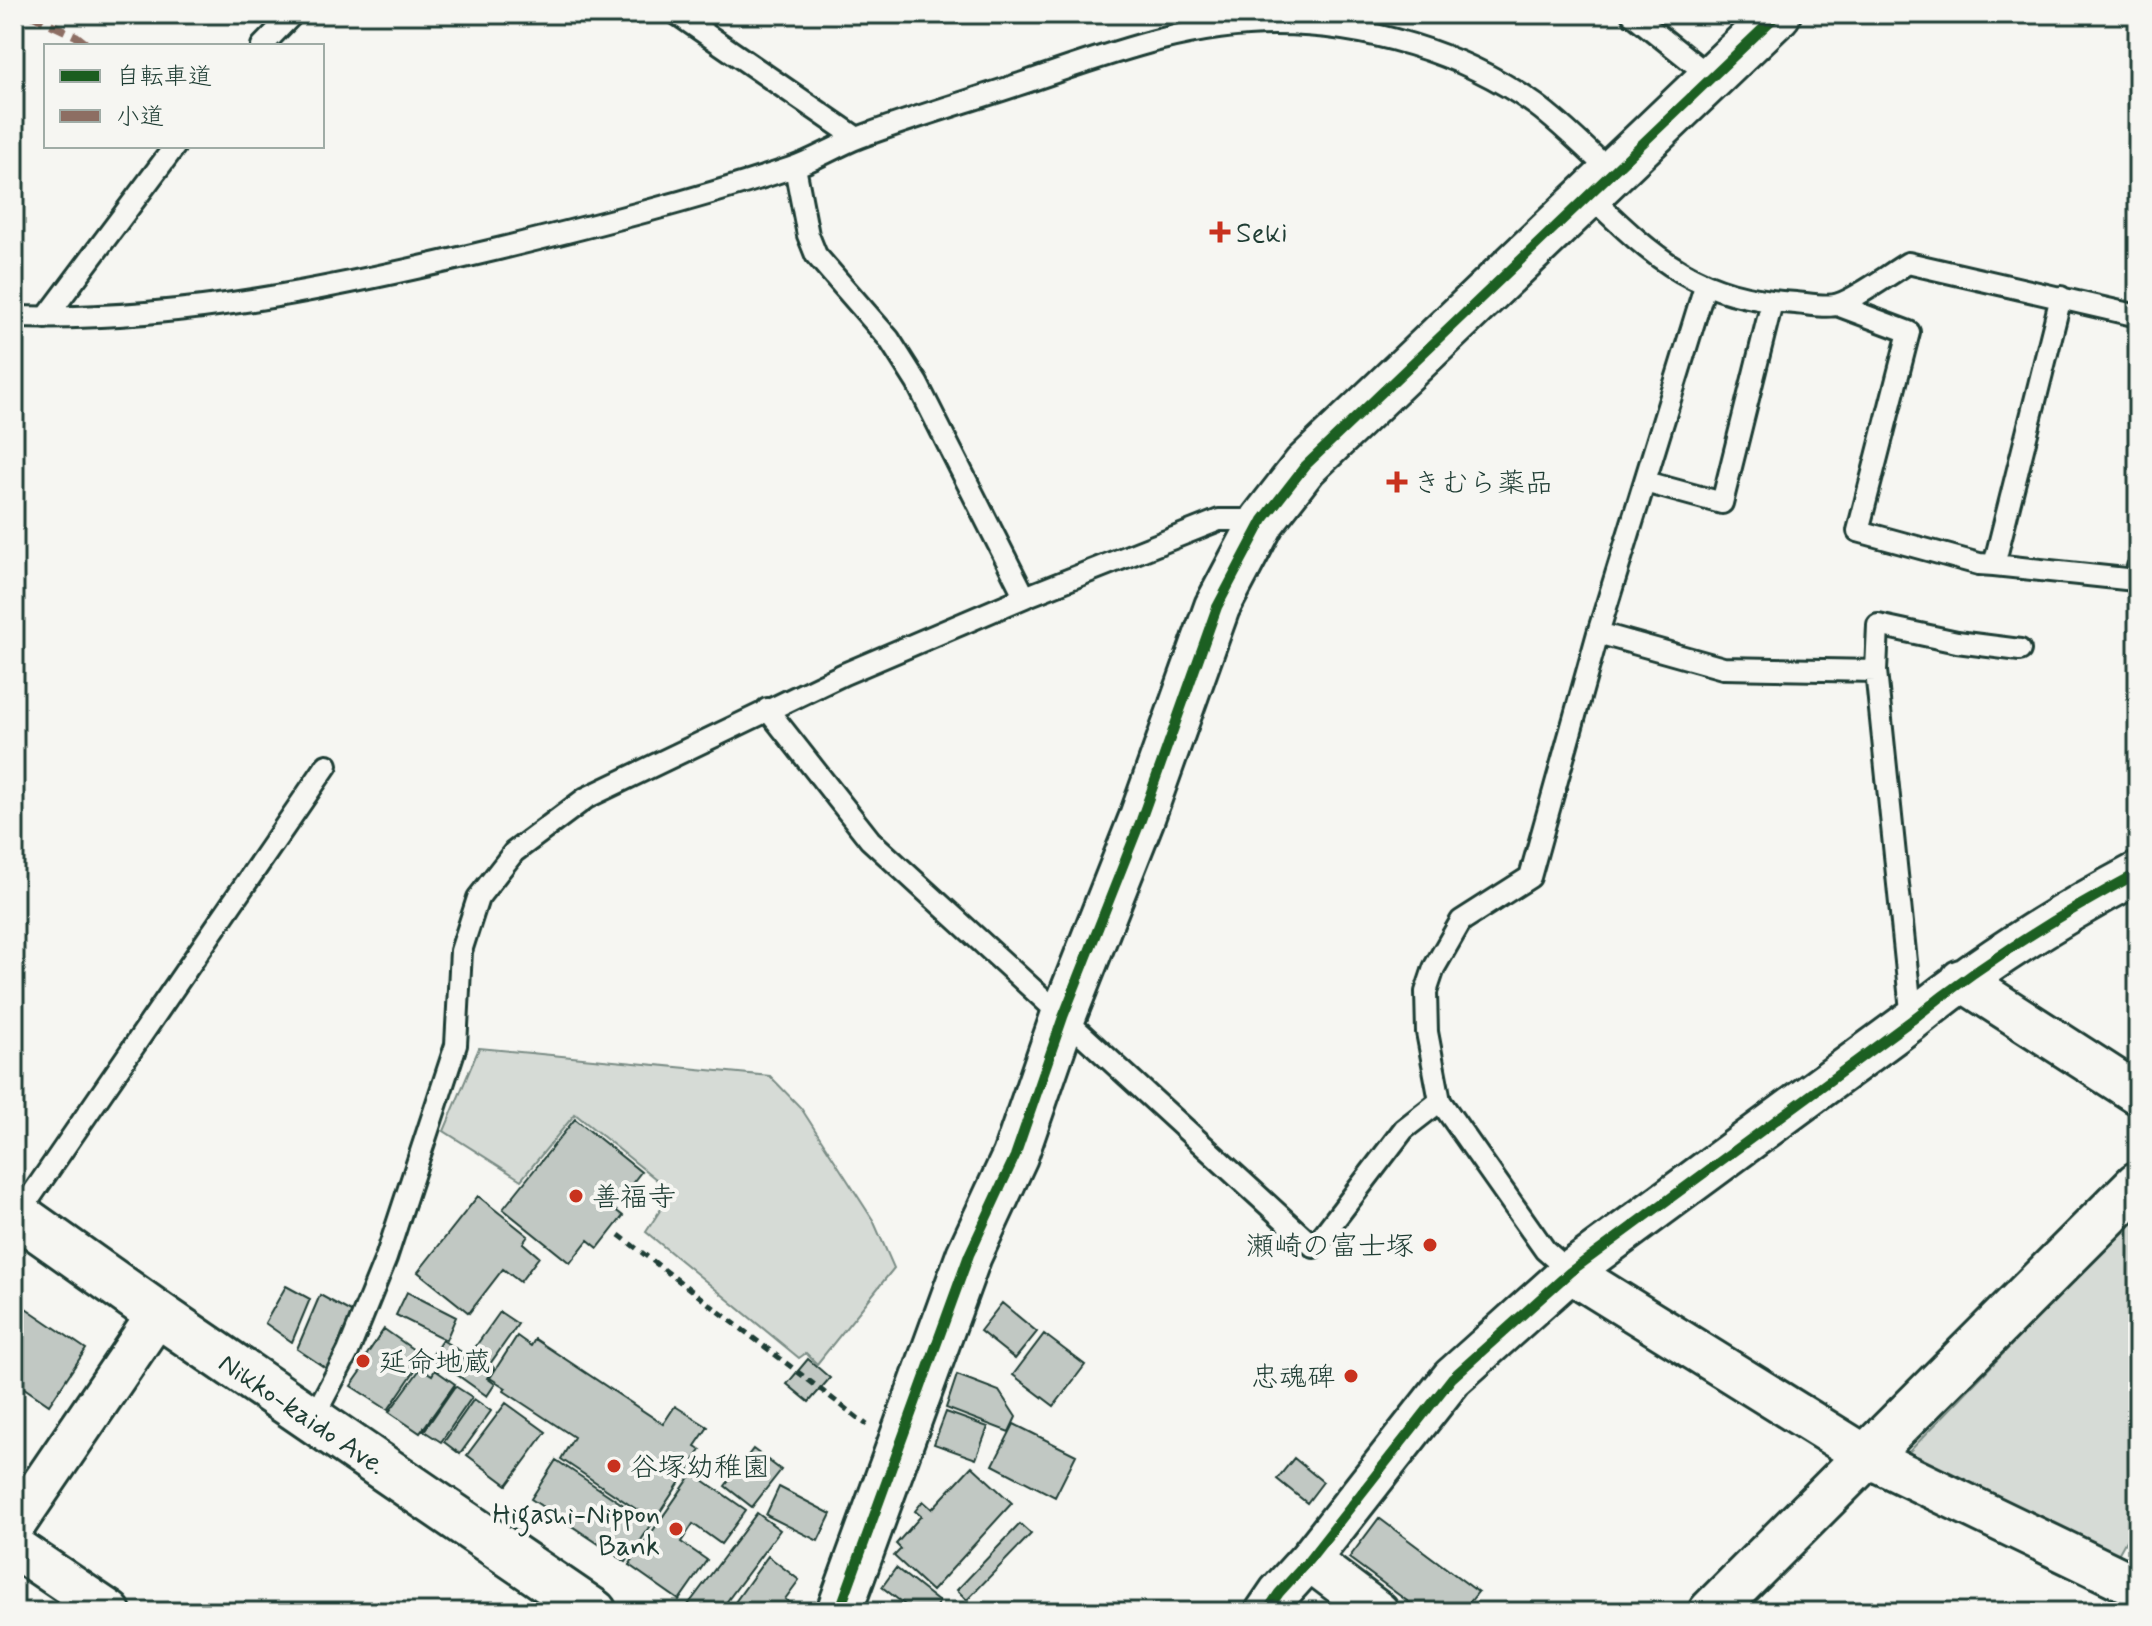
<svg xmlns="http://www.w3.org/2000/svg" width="2152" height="1626" viewBox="0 0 2152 1626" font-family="Mynerve,'Klee One',sans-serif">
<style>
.green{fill:#d6dbd6;stroke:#7a8c85;stroke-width:2}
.building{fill:#c1c8c3;stroke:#1f3d34;stroke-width:2}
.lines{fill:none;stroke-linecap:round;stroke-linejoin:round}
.lane-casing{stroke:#1f3d34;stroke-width:26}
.street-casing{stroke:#1f3d34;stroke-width:46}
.secondary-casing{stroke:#1f3d34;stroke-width:50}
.primary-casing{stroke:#1f3d34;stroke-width:50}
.path{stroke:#1f3d34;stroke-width:5;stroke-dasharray:8 6;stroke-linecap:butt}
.lane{stroke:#f6f6f2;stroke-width:20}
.street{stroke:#f6f6f2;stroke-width:40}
.secondary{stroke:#f6f6f2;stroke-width:44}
.primary{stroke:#f6f6f2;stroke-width:44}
.quiet{stroke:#8d6e63;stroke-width:8;stroke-dasharray:16 8;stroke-linecap:butt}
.cycleway-casing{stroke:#f6f6f2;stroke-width:15}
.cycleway{stroke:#1b5e20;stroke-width:10}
.poi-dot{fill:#c8321e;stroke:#f6f6f2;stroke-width:3}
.labels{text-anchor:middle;stroke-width:8;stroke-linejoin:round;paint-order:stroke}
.poi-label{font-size:28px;fill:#1f3d34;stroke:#f6f6f2;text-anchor:start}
.street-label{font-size:28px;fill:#1f3d34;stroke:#f6f6f2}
</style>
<rect width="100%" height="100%" fill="#f6f6f2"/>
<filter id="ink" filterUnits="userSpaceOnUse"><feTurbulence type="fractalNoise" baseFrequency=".0125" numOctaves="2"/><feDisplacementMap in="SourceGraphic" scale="16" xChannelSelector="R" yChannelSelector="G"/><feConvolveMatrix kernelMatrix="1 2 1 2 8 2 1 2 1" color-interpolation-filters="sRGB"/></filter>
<g filter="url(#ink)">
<path class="green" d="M479,1048l291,28 31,32 72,112 21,48 -77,96 -11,-11 -7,5 -153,-126 26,-40 -97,-78 -54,66 -77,-49z
M2138,1213v306l-22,39 -211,-102z"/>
<path class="building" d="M575,1119l66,53 -28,36 10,8 -25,32 -10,-8 -18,23 -67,-54z
M478,1196l50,40 -5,7 16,14 -19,25 -17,-13 -34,44 -51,-41z
M286,1286l24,13 -18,43 -27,-19z
M407,1292l49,25 -10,23 -50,-25z
M320,1295l33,18 -26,56 -30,-20z
M14,1300l72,49 -37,56 -35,-24z
M1002,1303l35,29 -22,27 -35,-28z
M500,1312l18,12 -28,40 4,4 -7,10 8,6 -8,12 -31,-22z
M384,1329l40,28 -36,53 -37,-24 19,-27 -4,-3z
M1044,1334l41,31 -31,41 -41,-31z
M517,1336l14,10 4,-7 128,85 12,-18 33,21 -13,19 6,4 -47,71 -93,-62 13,-22 -70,-46 2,-3 -16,-10z
M442,1340l23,14 -12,19 -23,-14z
M808,1359l22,19 -21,24 -22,-18z
M421,1368l11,7 3,-5 20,14 -35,49 -31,-21z
M957,1375l42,16 17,26 -7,15 -63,-24z
M455,1386l17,11 -31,45 -17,-11z
M474,1399l17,12 -31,43 -16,-12z
M506,1403l40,29 -39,53 -40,-30z
M946,1412l42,15 -12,32 -42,-15z
M1014,1424l62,31 -21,42 -62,-32z
M753,1449l28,21 -29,37 -27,-21z
M1294,1458l29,24 -16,21 -30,-24z
M556,1460l96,64 -26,38 -95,-63z
M972,1466l40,37 -80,88 -38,-35 7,-7 -5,-5 25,-28 -6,-5 8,-10 9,8z
M693,1473l53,37 -25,34 -28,-20 -12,18 26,18 -28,40 -50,-35z
M779,1487l52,27 -13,27 -52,-26z
M757,1513l23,17 -61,82h-30l-4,-3z
M1379,1518l99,74 -16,20h-40l-73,-54z
M1020,1524l11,10 -64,66 -10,-10z
M768,1556l31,24 -14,19 6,5 -5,8h-58z
M896,1568l43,34 -7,10h-18l-32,-25z"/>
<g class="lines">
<defs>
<path id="lane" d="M677,14l180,124
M1632,14l80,64
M262,46l31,-32
M795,167l13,68 8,20 73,84 28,44 108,214
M1589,195c67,65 109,103 207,108 12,1 32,5 43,1 20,-7 49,-29 69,-41l230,53
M2061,297l-67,268 141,15 3,-13
M1837,305l72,27 -51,199 121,33 15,1
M14,317c164,5 325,-30 484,-68 98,-24 197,-49 293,-81 24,-8 45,-22 69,-31 56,-21 113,-37 169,-56 80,-27 159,-57 245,-57 92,0 188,28 262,81 27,20 51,45 76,68
M46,318l129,-172
M1645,482l77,21 50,-201
M1598,633l125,35 153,3 36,349
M1876,671l2,-46 79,17 63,8
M767,709l103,131 444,407 90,-118 36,-28
M18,1215l309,-450
M1570,1272l-25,-22 -105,-149 -13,-69 -1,-40 8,-24 27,-47 69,-44 68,-244 107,-347
M313,1418l35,-66 38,-94 70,-213 5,-94 17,-53 36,-46 72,-54 258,-124 181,-77 194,-77h44"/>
<path id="street" d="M1961,980l177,114
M1570,1272l296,184 272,131
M14,1526l144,-212
M14,1547l96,65
M1309,1560l69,52
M1266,1612l13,-19 30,-33 143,-182 118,-106 342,-252c69,-56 147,-105 226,-147"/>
<path id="secondary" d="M839,1612l130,-357 46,-99 48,-139 78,-197 76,-213 46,-87 42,-54 473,-452
M1711,1612l427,-428"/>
<path id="primary" d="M14,1212l144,102 436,298"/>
</defs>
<use href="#lane" class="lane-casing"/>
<use href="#street" class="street-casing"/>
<use href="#secondary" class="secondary-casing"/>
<use href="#primary" class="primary-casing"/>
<path class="path" d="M619,1235l248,190"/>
<use href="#lane" class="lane"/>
<use href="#street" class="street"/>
<use href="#secondary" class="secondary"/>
<use href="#primary" class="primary"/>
<path class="quiet" d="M29,14l47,22 13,10"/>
<defs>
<path id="cycleway" d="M839,1612l130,-357 46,-99 48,-139 78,-197 76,-213 46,-87 42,-54 473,-452
M1266,1612l13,-19 30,-33 143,-182 118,-106 342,-252c69,-56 147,-105 226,-147"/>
</defs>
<use href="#cycleway" class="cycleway-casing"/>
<use href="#cycleway" class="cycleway"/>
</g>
</g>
<g class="poi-dot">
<path d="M1216 220h8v8h8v8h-8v8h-8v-8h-8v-8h8z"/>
<path d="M1393 470h8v8h8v8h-8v8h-8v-8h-8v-8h8z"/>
<circle cx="576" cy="1196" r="8"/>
<circle cx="1430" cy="1245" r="8"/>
<circle cx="363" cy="1361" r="8"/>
<circle cx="1351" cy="1376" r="8"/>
<circle cx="614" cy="1466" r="8"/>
<circle cx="676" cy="1529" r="8"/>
</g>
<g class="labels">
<g class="poi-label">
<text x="1236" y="242">Seki</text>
<text x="1413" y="492">きむら薬品</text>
<text x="592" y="1206">善福寺</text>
<text x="1414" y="1255" text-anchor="end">瀬崎の富士塚</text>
<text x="379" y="1371">延命地蔵</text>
<text x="1335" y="1386" text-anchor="end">忠魂碑</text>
<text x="630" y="1476">谷塚幼稚園</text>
<text x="660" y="1523" text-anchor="end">Higashi-Nippon<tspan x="660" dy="32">Bank</tspan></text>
</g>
<g class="street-label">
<text transform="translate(303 1413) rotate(34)" y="10">Nikko-kaido Ave.</text>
</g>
</g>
<rect width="2152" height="1626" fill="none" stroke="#f6f6f2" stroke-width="48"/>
<rect x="24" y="24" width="2104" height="1578" fill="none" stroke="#1f3d34" stroke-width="3" filter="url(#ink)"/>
<rect x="44" y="44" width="280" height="104" fill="#f6f6f2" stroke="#a0aca6" stroke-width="2"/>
<rect x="60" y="70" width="40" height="12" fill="#1b5e20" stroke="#a0aca6" stroke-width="2"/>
<text x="116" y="84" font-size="24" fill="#1f3d34">自転車道</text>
<rect x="60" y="110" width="40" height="12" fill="#8d6e63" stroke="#a0aca6" stroke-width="2"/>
<text x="116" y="124" font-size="24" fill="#1f3d34">小道</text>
</svg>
